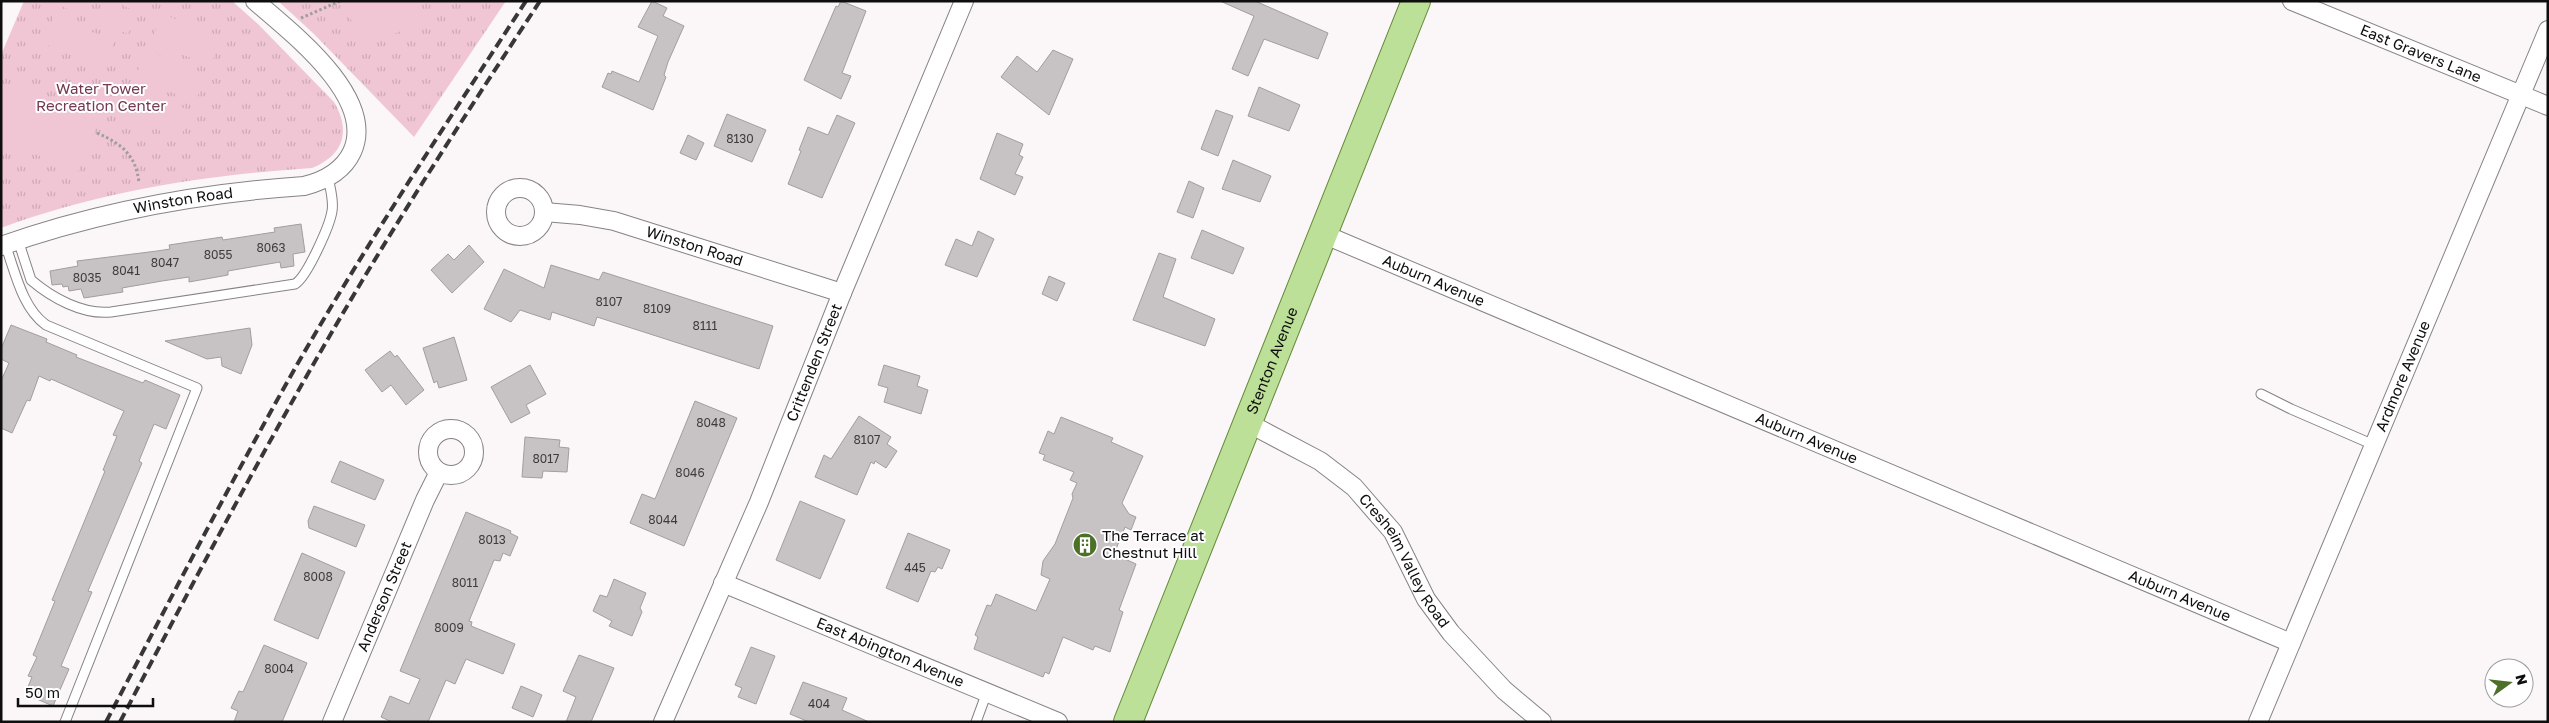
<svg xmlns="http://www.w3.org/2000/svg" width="2549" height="723" viewBox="0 0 2549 723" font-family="'Golos Text',sans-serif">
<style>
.grass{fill:url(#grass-tufts)}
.pitch{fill:#f0c6d4}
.building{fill:#c7c3c5;stroke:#a29e9f}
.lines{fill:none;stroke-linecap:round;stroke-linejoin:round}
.lane-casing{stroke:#878385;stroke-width:11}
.street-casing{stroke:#878385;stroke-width:20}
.primary-casing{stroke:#63893a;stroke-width:30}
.path{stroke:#a09d9e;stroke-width:3;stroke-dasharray:2.5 2.5;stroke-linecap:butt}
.lane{stroke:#fff;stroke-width:9}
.street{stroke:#fff;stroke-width:18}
.primary{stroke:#bce097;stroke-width:28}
.rail{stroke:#383737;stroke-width:4;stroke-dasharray:10 5;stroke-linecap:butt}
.labels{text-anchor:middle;stroke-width:4;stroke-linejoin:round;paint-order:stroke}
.number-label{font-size:12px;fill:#3d3b3c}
.street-label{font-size:15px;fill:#0f0e0e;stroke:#fff}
.park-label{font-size:15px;fill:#723950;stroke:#fff}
.poi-label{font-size:15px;fill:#0f0e0e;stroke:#fff;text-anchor:start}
</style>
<defs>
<pattern id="grass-tufts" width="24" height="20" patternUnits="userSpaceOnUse" patternTransform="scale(1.25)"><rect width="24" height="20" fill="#f0c6d4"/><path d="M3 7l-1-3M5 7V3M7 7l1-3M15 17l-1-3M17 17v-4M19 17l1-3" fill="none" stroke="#cda9b5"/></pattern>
</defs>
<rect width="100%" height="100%" fill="#fbf6f8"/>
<path class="grass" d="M24,1h208l26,23 76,78c17,29 10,53 -22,66 -106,7 -210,23 -311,60v-173z
M278,1h228l-92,136 -101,-104z"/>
<path class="pitch" d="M49,1h39l-6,14z
M113,1h29l-5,11z
M360,1h51l9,23 -59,22 -15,-40z
M101,5l34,15 -7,14 -33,-14z
M163,14l59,24 -12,28 -59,-25z
M54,16l60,25 -12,27 -60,-25z
M147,50l60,25 -12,27 -60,-25z
M7,84l91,39 -20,49 -77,-32v-42z
M132,86l59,25 -11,28 -59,-25z"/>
<path class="building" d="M652,1l15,7 -4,8 21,10 -16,36 -4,13 2,2 -13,33 -51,-23 6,-14 3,1 1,-3 27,11 19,-46 -20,-9z
M841,1l25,10 -24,62 9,3 -10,23 -37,-19 32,-74 2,1z
M1220,1h35l73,32 -10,26 -54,-20 -16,37 -16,-7 22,-53z
M1053,50l20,9 -24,56 -48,-38 16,-21 20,16z
M1259,87l41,18 -11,26 -41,-15z
M1216,110l17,6 -15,40 -17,-7z
M727,114l39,16 -14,32 -38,-16z
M837,115l18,8 -33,75 -34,-14 13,-33 -2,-1 9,-23 20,8z
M997,133l26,11 -4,11 4,2 -8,17 8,3 -8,18 -35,-16z
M688,135l16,8 -8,17 -16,-7z
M1233,160l38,16 -11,26 -38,-13z
M1189,181l15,7 -11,30 -16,-6z
M301,224l4,28 -12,2 1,12 -13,2 -1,-6 -52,9v4l-39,7v-5l-27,4 -40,7 1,4 -39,6 -3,-9 -12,2 -1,-5 -5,1 -1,-3 -10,1 -2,-14 28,-5 -1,-5 80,-10 13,-2 -1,-4 53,-8 1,3 52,-8 -1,-4z
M1202,230l42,18 -11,26 -42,-16z
M978,231l16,8 -17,38 -32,-12 11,-26 16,7z
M469,245l15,17 -32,31 -21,-23 17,-16 6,6z
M1159,253l17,6 -13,38 52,22 -10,27 -72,-26z
M551,265l48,15 4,-8 170,54 -14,43 -162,-52 -3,9 -42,-14 -2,8 -30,-10 -9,12 -27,-13 20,-40 40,19z
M1049,276l16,7 -8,18 -15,-7z
M11,325l36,14 -1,3 31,13 -1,2 67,26 2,-3 35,15 -14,34 -12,-5 -15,37 3,2 -54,128 4,1 -31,74 8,3 -16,37 -28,-12 7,-17 -4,-1 9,-19 -4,-2 22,-54 -3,-1 53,-129 -2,-1 14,-34 -4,-1 11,-24 -73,-32 -1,2 -11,-5 -9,25 -3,-1 -15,33 -11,-5v-47l8,-18 -8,-4v-10z
M250,328l2,17 -11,29 -19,-8 -1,-9 -14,2 -42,-18z
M454,337l13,43 -28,8 -2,-7 -3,2 -11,-35z
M390,351l5,6 2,-2 27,35 -18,15 -15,-20 -9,7 -17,-22z
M530,365l16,29 -20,11 4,8 -19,10 -20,-36z
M884,365l36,11 -3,10 11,4 -7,24 -37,-12 4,-14 -10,-3z
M695,401l42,17 -53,128 -54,-23 12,-29 13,5z
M859,416l32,21 -4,7 10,7 -11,17 -11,-7 -1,3 -3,-2 -14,33 -42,-18 9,-22 7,4z
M1061,417l52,21 -2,4 32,14 -21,47 7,11 7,3 -5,13 -6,-3 -11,27 22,10 -17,46 4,2 -13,40 -15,-6 -2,4 -30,-13 -14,37 -4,-2 -2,5 -69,-28 4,-12 -3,-2 12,-30 4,1 5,-12 40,17 14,-32 -9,-4 2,-14 12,-17 18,-46 -1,-4 5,-11 -7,-3 4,-8 -31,-12 2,-5 -6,-2 9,-22 6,3z
M525,437l35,3 -1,7 10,1 -2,24 -24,-1 -1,7 -20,-1z
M340,461l44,19 -9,20 -44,-18z
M800,501l45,19 -25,59 -44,-19z
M314,506l51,19 -9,22 -47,-19 -1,-7z
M466,512l45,19 -1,2 8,4 -8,19 -7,-3 -3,8 -6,-1 -25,61 3,1 -1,4 44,18 -12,30 -37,-15 -11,25 -9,-4 -18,42h-36l-11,-5 9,-21 19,8 11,-25 -20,-8z
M908,533l42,17 -8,19 -4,-2 -3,5 -4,-1 -13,31 -32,-14z
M302,553l43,19 -27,67 -44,-19z
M614,579l32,14 -6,15 2,4 -10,24 -23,-10 3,-5 -19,-10 7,-16 7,2z
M264,645l43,18 -25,59h-48l4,-11 -7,-3 8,-17 4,1z
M751,647l24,9 -19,48 -18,-7 4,-9 -7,-3z
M579,655l35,13 -23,54h-25l10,-25 -13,-6z
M803,682l44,16 -5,12 27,12h-60l-19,-8z
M521,686l21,9 -9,22 -21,-9z"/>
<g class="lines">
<defs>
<path id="lane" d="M18,240l13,40c21,18 52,35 80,32l184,-28c12,-7 35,-59 37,-73 2,-11 -2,-23 -4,-34
M5,244c10,27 17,64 41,81l151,63 -132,334
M2261,394l30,15 83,36
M976,722l11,-30"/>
<g id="street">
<path id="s1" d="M2292,1l256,105"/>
<circle cx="520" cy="212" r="24"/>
<path id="s2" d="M544,212l36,3 34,6 228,72"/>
<path id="s3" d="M1323,234l968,409"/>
<path id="s4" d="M1,246c99,-35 199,-53 303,-60 20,-5 39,-15 48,-34 25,-54 -60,-119 -97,-151"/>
<path id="s5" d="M1248,423l72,38 34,26 39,45 33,67 25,34 53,57 38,32"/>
<circle cx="451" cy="452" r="23"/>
<path id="s6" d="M723,583l335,139"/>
<path id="s7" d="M332,722l93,-222 14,-28"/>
<path id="s8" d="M663,722l96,-220 83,-209 122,-292"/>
<path id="s9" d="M2258,722l290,-692"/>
</g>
<g id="primary">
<path id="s10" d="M1128,722l288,-721"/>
</g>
</defs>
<use href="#lane" class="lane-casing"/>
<use href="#street" class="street-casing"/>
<use href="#primary" class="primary-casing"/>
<path class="path" d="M301,18l39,-17
M97,133c25,11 39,22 42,50"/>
<use href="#lane" class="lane"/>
<use href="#street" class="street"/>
<use href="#primary" class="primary"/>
<path class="rail" d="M106,722c63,-120 125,-241 192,-359 71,-123 150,-242 228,-362
M120,722c78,-149 156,-297 242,-441 57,-95 117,-187 178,-280"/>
</g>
<defs>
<symbol id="building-disc" viewBox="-11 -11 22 22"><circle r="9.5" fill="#4d7028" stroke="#fff"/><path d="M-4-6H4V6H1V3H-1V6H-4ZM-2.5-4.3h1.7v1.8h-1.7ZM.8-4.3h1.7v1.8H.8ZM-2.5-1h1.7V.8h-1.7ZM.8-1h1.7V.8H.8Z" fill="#fff"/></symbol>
</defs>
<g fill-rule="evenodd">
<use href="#building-disc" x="1071" y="531" width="28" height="28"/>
</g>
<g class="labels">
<g class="number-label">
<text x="740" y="143">8130</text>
<text x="271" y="252">8063</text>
<text x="218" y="259">8055</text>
<text x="165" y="267">8047</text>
<text x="126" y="275">8041</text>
<text x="87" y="282">8035</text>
<text x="609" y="306">8107</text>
<text x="657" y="313">8109</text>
<text x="705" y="330">8111</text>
<text x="711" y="427">8048</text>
<text x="867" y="444">8107</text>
<text x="546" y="463">8017</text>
<text x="690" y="477">8046</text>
<text x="663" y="524">8044</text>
<text x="492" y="544">8013</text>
<text x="915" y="572">445</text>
<text x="318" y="581">8008</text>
<text x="465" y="587">8011</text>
<text x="449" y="632">8009</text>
<text x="279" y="673">8004</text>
<text x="819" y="708">404</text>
</g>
<g class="street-label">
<text dy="5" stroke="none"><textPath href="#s1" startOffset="139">East Gravers Lane</textPath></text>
<text dy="5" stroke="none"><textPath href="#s4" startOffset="188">Winston Road</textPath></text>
<text dy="5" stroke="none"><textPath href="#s2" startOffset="155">Winston Road</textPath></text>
<text dy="5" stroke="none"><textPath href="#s3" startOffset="120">Auburn Avenue</textPath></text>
<text dy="5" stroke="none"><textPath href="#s8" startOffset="390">Crittenden Street</textPath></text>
<text dy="5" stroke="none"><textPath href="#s10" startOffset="389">Stenton Avenue</textPath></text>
<text dy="5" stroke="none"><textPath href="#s9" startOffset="375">Ardmore Avenue</textPath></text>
<text dy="5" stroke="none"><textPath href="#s3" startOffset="525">Auburn Avenue</textPath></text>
<text dy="5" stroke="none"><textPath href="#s5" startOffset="214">Cresheim Valley Road</textPath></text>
<text dy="5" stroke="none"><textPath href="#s7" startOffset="136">Anderson Street</textPath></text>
<text dy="5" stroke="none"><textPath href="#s3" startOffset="930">Auburn Avenue</textPath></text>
<text dy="5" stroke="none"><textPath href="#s6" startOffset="181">East Abington Avenue</textPath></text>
</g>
<g class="park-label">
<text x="101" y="94">Water Tower<tspan x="101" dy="17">Recreation Center</tspan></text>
</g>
<g class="poi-label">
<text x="1102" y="541">The Terrace at<tspan x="1102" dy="17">Chestnut Hill</tspan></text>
</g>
</g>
<rect width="2549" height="723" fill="none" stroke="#0f0e0e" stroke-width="5"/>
<g transform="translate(2509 683) rotate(75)"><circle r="24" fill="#ffffff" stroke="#9f9f9f"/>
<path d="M0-4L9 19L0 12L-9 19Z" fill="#4d7028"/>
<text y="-8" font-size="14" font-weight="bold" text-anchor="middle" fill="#0f0e0e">N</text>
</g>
<path d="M18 698v8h135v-8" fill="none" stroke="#0f0e0e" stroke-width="2.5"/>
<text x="25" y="698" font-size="15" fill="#0f0e0e" stroke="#ffffff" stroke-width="4" paint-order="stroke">50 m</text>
</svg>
